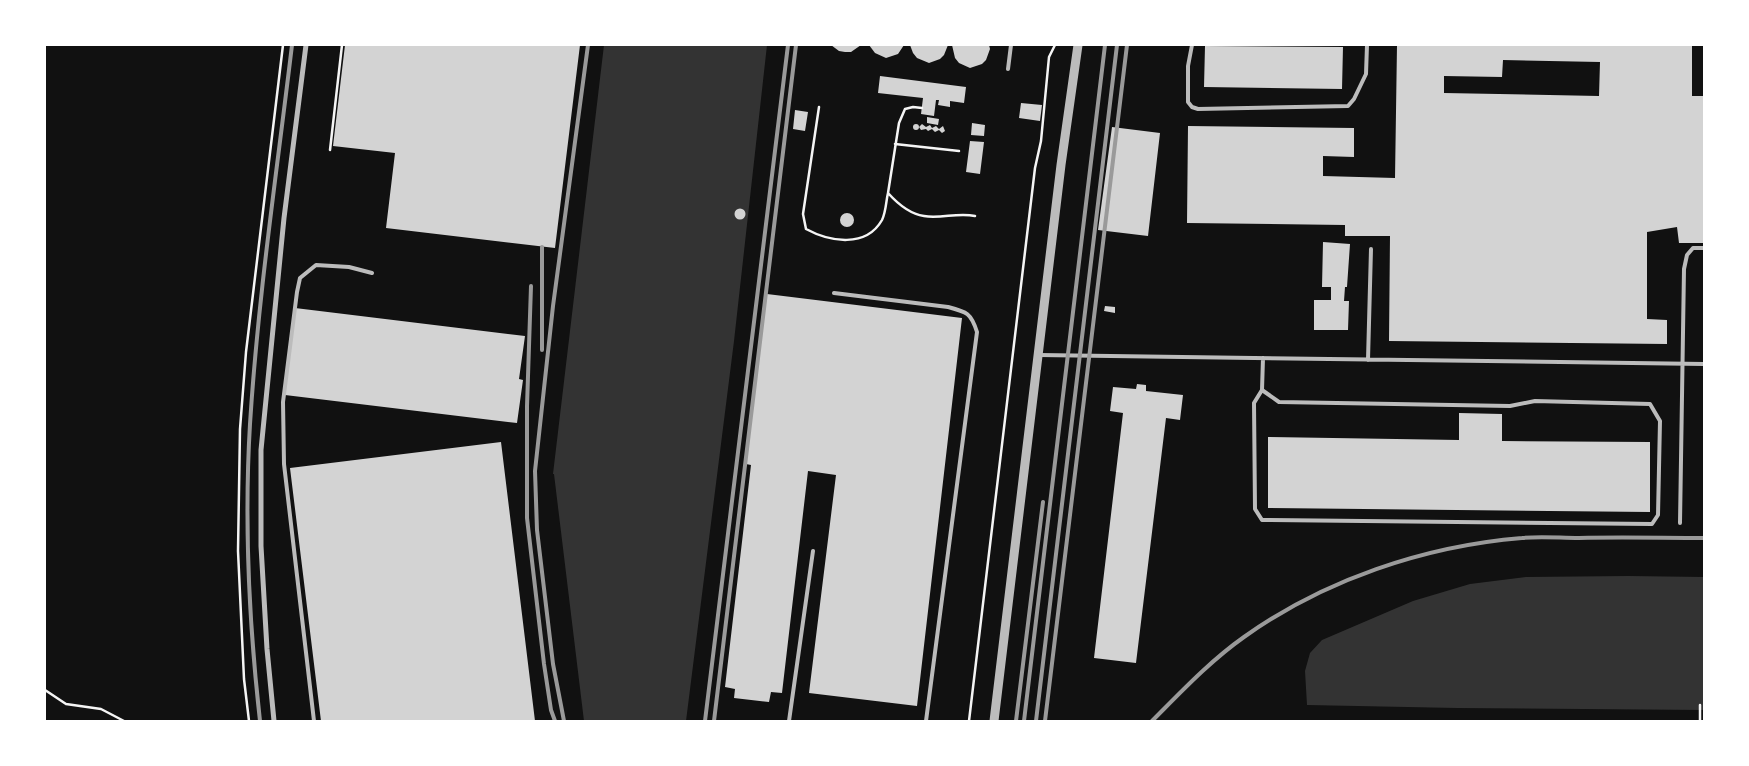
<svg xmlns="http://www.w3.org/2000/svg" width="1749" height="766" viewBox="0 0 1749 766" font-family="'Fira Sans',sans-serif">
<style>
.water{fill:#333}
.building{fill:#d3d3d3;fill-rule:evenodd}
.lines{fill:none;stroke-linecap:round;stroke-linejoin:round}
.path{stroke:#f5f5f5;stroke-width:2.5}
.service{stroke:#bcbcbc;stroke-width:4}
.minor{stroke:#bcbcbc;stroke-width:5}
.tertiary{stroke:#bcbcbc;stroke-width:9}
.rail{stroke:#9a9a9a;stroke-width:4}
</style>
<rect width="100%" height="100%" fill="#111"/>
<path class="water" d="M604,45h163l-33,296 -48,380h-102l-30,-247h-1z
M1628,576l76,1v133l-247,-2 -150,-3 -2,-34 5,-18 12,-13 91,-39 57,-17 56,-7z"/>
<path class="building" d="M345,45h235l-25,203 -169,-20 9,-75 -62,-7z
M831,45h30l-10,7h-6l-6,-1z
M869,45h35l-6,9 -12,4 -11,-5z
M910,45h38l-4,10 -4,4 -11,4 -12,-5 -4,-5z
M952,45h37l1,4 -4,11 -4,4 -12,4 -11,-5 -4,-5z
M1397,45h295v51h12v147h-25l-2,-16 -30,5v87l20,1v24l-278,-3 1,-105h-45v-11l-158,-2 1,-97 166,2v29l-31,-1v20l72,2zM1503,60l97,2 -1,34 -155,-3v-17l58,1z
M1205,46l138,1 -1,42 -138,-2z
M880,76l86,11 -2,16 -14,-2v6l-12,-2 1,-5h-3l-2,16 -13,-2 2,-16 -45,-5z
M1021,103l21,2 -2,16 -21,-3z
M795,110l13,2 -3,19 -12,-2z
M927,117l12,2 -1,6 -11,-2z
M972,123l13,2 -1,11 -13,-1z
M913 127a3 3 0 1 1 6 0a3 3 0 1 1-6 0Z
M922,124l4,3 4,-2 2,3 4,-2 3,3 4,-3 2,5 -3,2 -3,-3 -4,2 -3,-3 -4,2 -2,-2 -5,1 -2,-3z
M1112,127l48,6 -12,103 -50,-6z
M970,141l14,1 -4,32 -14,-2z
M734.5 214a5.5 5.5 0 1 1 11 0a5.5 5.5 0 1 1-11 0Z
M840 220a7 7 0 1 1 14 0a7 7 0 1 1-14 0Z
M1323,242l27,2 -3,43h-2l-1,14h5l-1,29h-34v-30h17v-13h-9z
M767,294l195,24 -45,388 -108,-13 27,-218 -28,-4 -26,222 -11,-1 -2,10 -35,-4 1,-9 -10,-2 26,-222 -5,-1z
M1105,306l10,1v6l-11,-2z
M295,308l230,28 -6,43 4,1 -6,43 -232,-28z
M1137,384l9,1v6l37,4 -3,25 -14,-2 -30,245 -42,-5 29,-245 -13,-2 3,-24 23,2z
M1459,413l43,1v27l148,1v70l-382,-4v-71l191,3z
M501,442l34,279h-214l-31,-253z"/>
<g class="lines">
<path class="path" d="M819,107l-16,107 3,15c24,13 60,19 76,-9 4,-8 4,-19 6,-27
M922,108l-9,-1 -8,2 -6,14 -11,70c9,10 22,21 36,23 17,3 34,-4 51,0
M895,144l64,7
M330,150l12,-105
M45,690l21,14 35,5 23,12
M249,721l-5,-42 -6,-128 2,-122 6,-77 37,-307
M969,721l66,-553 6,-27 8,-84 6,-12
M1700,721v-16"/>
<path class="service" d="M1192,45l-4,21v36l4,5 6,2 150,-3 6,-7 12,-25 1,-29
M1008,69l3,-24
M834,293l114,14c19,5 23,6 29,25l-51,389
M1039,355l665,9
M1368,360l3,-111
M1262,390l-8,13 1,106 7,11 390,4 6,-9 2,-94 -10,-17 -115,-3 -25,5 -231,-4 -17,-12 1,-32
M1680,523l4,-254 3,-14 6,-7h11
M314,721l-30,-257 -1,-62 14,-110 3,-14 16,-13 33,2 23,6
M789,721l24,-170"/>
<path class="minor" d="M274,721l-7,-72 -6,-103v-96l23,-232 22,-173"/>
<path class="tertiary" d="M994,721l67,-556 17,-120"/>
<path class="rail" d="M531,286l-4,120v112l17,146 7,46 4,11
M542,350v-103
M260,721c-11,-98 -16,-198 -10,-297 8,-127 27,-253 42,-379
M564,721l-11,-57 -16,-134 -2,-59 18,-165 35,-261
M705,721l83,-676
M714,721l82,-676
M1016,721l27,-219
M1024,721l81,-676
M1036,721l81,-676
M1045,721l82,-676
M1152,721c29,-29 58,-60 92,-84 80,-57 180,-91 278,-99 19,-2 38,0 57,0 42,-1 83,0 125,0"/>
</g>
<rect width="1749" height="766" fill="none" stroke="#ffffff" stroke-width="92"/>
</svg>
